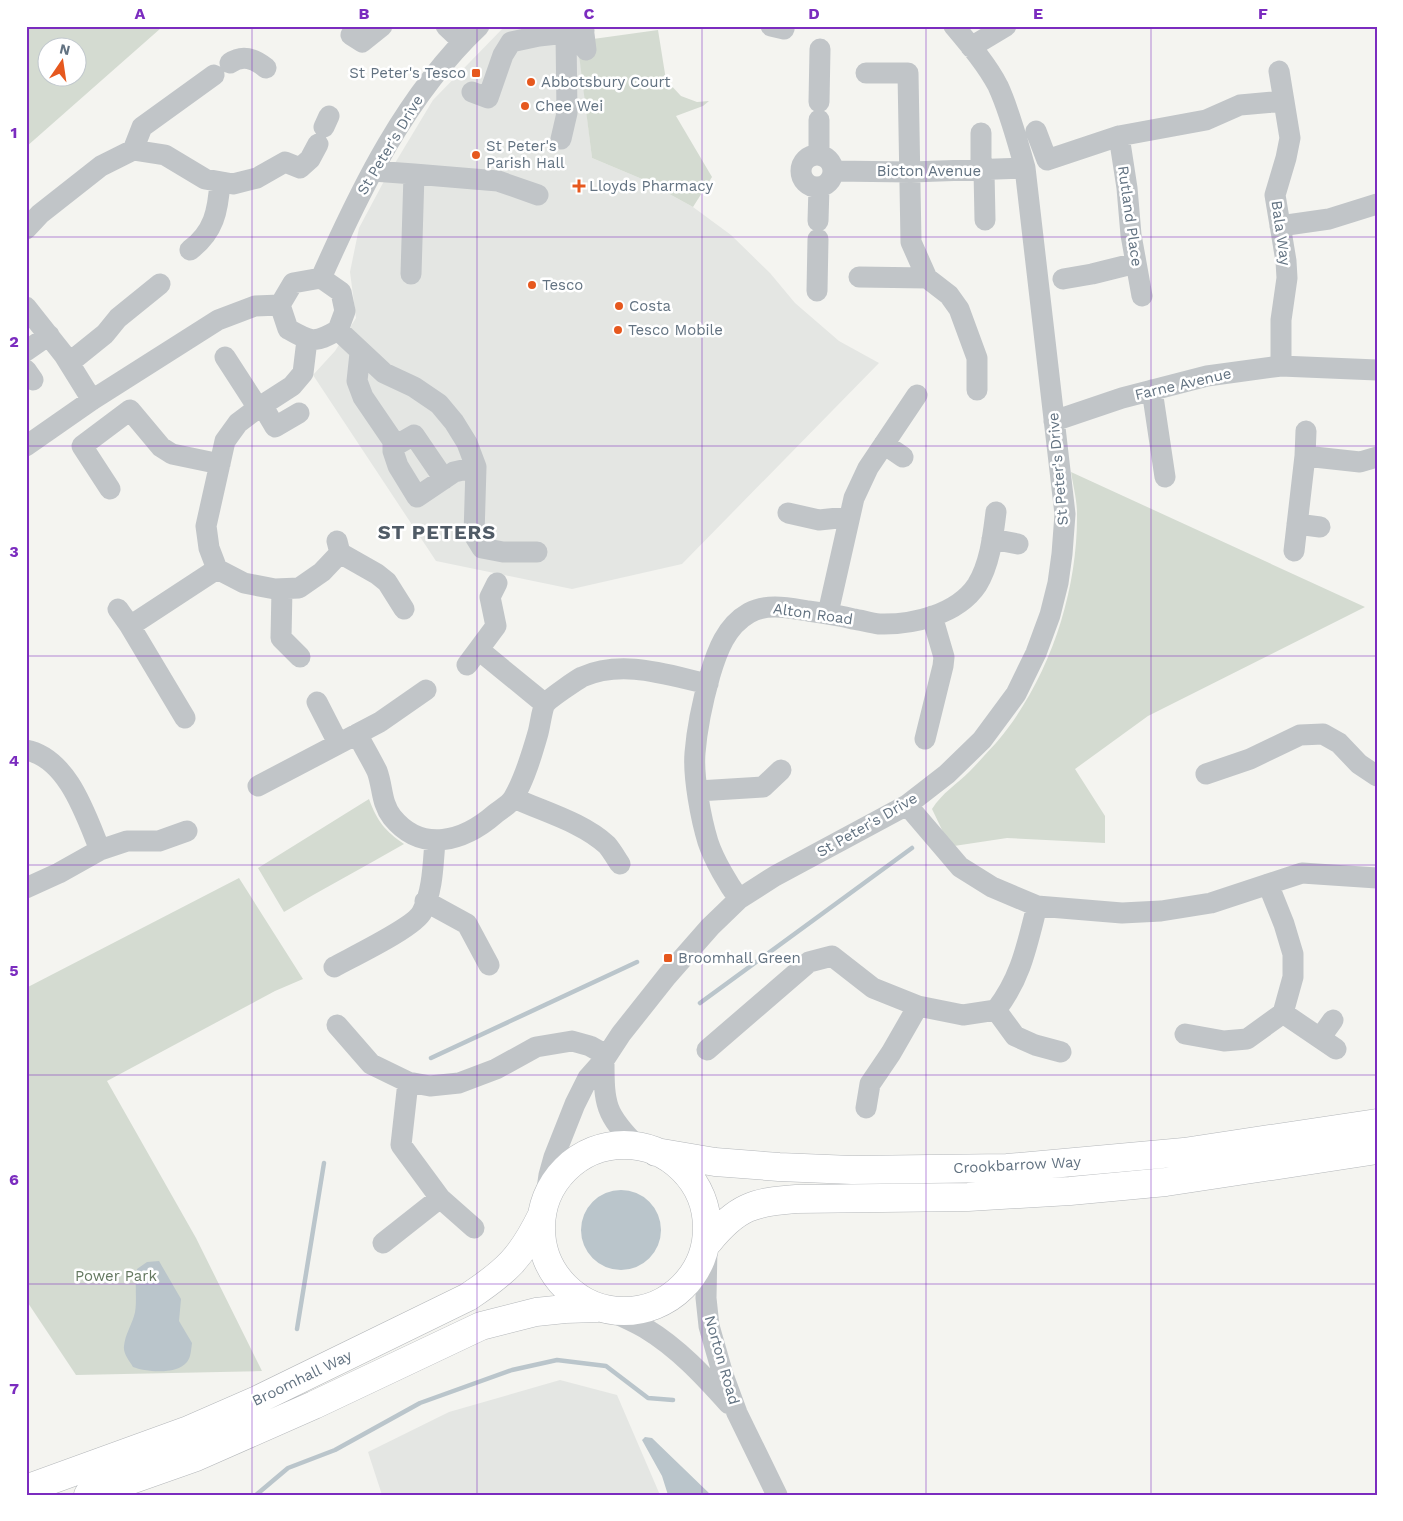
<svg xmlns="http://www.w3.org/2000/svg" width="1403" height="1521" viewBox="0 0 1403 1521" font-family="'Work Sans',sans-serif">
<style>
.built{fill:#e4e6e3}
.green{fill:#d4dbd1;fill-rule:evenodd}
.water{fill:#bac5cb}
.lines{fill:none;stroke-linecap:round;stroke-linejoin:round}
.stream{stroke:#bac5cb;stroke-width:4.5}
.highway-casing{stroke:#b4b7ba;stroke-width:29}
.minor{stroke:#c1c5c8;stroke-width:21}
.highway{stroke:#fff;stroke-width:28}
.grid{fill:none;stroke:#7b2cbf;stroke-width:1;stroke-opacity:0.55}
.poi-dot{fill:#e6581e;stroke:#fff;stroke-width:2}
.labels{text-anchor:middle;stroke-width:5;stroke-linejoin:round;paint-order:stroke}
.poi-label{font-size:15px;fill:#627281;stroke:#fff;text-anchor:start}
.street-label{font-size:15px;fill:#627281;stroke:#fff}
.park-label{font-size:15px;fill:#657961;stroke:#fff}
.district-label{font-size:20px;font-weight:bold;letter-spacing:1px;fill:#505b66;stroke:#fff}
.neatline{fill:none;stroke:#7b2cbf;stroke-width:2}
.grid-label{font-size:16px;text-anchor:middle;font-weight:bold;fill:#7b2cbf}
</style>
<rect width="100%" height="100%" fill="#f4f4f0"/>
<path class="built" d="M505,26h71l16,132 50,21 51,28 38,28 39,38 25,30 44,38 40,22 -197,201 -110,25 -136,-28 -123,-186 22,-24 21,-33 -6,-46 9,-44 24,-45 50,-83z
M560,1380l57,15 43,100h-278l-14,-43 81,-40z"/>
<path class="green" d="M26,26h131l4,2 -135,119zM48,48h30v30h-30z
M658,30l8,50 15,16 16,6 12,-1 -6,5 -27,10 36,61 -19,30 -51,-28 -50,-21 -13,-103 14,-16z
M1071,472l294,135 -217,109 -73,53 30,47v27l-98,-5 -53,8 -10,-12 -12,-25c10,-16 25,-25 38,-38 9,-9 17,-19 26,-28 52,-61 82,-149 81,-230 0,-13 -4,-28 -6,-41z
M369,799c8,22 16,32 35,45 -40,23 -80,44 -120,68l-26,-44z
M239,878l64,101 -28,12 -168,90 89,157 66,133 -186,4 -50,-75v-312z"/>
<path class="water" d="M581 1230a40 40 0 1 1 80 0a40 40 0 1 1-80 0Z
M159,1261l22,38 -2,22 13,22c-1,7 -1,14 -5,19 -10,13 -41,10 -54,5 -4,-7 -10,-13 -9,-21 1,-11 7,-20 10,-30 4,-11 0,-32 3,-47l10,-7z
M645,1437l7,1 59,57h-43l-6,-19 -20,-36z"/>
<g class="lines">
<path class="stream" d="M700,1003l212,-155
M431,1058l206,-96
M297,1329l27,-166
M256,1495l32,-27 47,-18 85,-47 92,-33 45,-10 49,6 42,32 25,2"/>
<defs>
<path id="highway" d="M541 1228a83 83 0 1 1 166 0a83 83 0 1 1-166 0Z
M656,1152l59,10 64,5 73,3 155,-2 177,-16 193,-29
M709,1241c28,-34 44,-39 87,-42l172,-2 102,-6 96,-9 211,-32
M26,1489l160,-58 71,-31 211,-103c39,-26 53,-39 74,-82
M88,1495l108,-38 118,-52 167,-79 55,-14 29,-3 32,-1"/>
</defs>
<use href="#highway" class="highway-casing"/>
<path class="minor" d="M446,26l17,16
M583,26l3,24
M771,26l13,3
M351,35l11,7 20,-16
M971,47l35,-21
M230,63c13,-9 25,-4 36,5
M1279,71l11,67 -4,20 -11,37 11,66 1,17 -6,42v46
M866,73h42l3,169 16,36 22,17 10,14 18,49v32
M472,92l16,6 15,-43 8,-13 28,-6 45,-5
M819,102l1,-53
M819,120v35
M324,127l5,-11
M1036,131l11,29 72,-24 87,-16 34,-15 44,-4
M981,133v38
M1119,136l8,52 4,47 11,61
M561,139l6,-26 -1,-79
M133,150l9,-23 72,-52
M801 171a16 16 0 1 1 32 0a16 16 0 1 1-32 0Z
M373,171l41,3 -3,100
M834,171l77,1 114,-4
M984,171l1,49
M414,174l84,7 40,14
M818,221l1,-34
M1280,226l49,-7 48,-15
M26,229l14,-15 61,-48 32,-16 32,5 40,24 28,5 24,-6 28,-16 15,6 10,-9 8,-15
M190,250c24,-18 28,-39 30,-68
M859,277l68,1
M321,278c40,-90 85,-183 158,-252
M321,278l20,14 4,19 -7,19c-24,14 -27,12 -50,-1l-8,-24 13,-22z
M1063,279l29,-5 44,-11
M817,291l1,-52
M26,307l38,48 28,45
M338,330l46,43 30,14 25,17 15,18 13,21 9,24 -2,68 8,13 21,4h34
M307,340l-4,33 -11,13 -34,22 -20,15 -13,18 -19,85 3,22 8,21 27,14 31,6 24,-1 23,-16 18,-19
M26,351l23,-16
M360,353l-3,28 6,16 30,44v10l5,15 19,31 37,-25 22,-5
M225,357l33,51
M69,363l36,-29 13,-16 42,-34
M26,370l7,10
M1152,390l13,87
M262,405l13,22 24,-14
M1054,421l68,-23 85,-22 74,-10 96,4
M884,444l19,13
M26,446l66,-46 126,-80 37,-14 25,-1
M393,447l21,-12 30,44
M1305,456l1,-25
M110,489l-28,-43 48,-36 31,37 11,7 48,10
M788,513l31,7 29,-3
M1297,524l23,3
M992,539l26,5
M337,541l3,12 37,21 10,8 17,27
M1294,551l11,-95 55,6 17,-5
M282,589l-1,49 19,19
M118,609l12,17 87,-57
M828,613l26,-115 14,-30 49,-73
M130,626l55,92
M479,650l66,54
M467,665l29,-39 -6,-29 7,-14
M317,702l21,41
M357,734c7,13 14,25 20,37 6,16 4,32 15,46 30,37 72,24 103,-3 6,-5 16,-10 19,-17 11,-19 18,-43 24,-64 2,-7 4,-24 7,-29 2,-4 33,-25 37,-27 41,-18 85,-2 126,7
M925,739l18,-73 1,-9 -12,-41
M26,750c42,8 60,66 74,100l-41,23 -33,15
M1206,774l44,-15 50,-24 23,-1 16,9 20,21 18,12
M258,786l122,-64 46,-32
M698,791l65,-4 18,-17
M514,798c30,14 68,24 93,47 5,6 9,13 13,19
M907,805l53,62 32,20 45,19 85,7 39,-2 50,-8 91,-30 75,5
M100,850l27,-9h32l28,-10
M739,899c-11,-15 -25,-39 -31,-57 -7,-23 -15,-65 -13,-89 2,-26 8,-53 15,-78 7,-24 16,-49 39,-62 18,-10 40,-5 59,-2 15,2 30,4 45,8 8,1 17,4 26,5 33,1 78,-9 98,-39 13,-21 16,-49 19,-73
M425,901l42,23 22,41
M334,967c18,-10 81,-40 88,-55 11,-21 11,-48 13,-71
M996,1010l19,26 20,9 26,7
M1283,1013l53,36
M337,1025l34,39 37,18 22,4 29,-3 37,-14 40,-22 36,-6 18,5 16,9
M1185,1034l39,7 23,-2 36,-26 10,-36v-23l-9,-30 -16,-40
M1320,1038l13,-18
M707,1050l102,-88 23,-6 41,32 45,18 45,9 33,-5c25,-32 31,-65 41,-104
M604,1060c0,45 1,54 33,86
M408,1082l-7,63 39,53 34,30
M866,1108l4,-24 21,-31 27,-47
M546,1196l3,-21 5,-18 21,-53 13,-26 16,-18 17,-26 46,-58 43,-49 29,-28 36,-23 132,-71 40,-31 35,-34 34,-46 20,-41 14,-38 8,-32 4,-29 3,-40 -40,-346c-8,-28 -15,-56 -27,-82 -11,-21 -28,-41 -44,-60
M383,1243l57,-45
M707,1247l-1,51 3,28 14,49 14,38 40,82
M613,1312c10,5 22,10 32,16 33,20 58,47 84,76"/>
<use href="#highway" class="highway"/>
</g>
<path class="grid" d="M252,26v1469M477,26v1469M702,26v1469M926,26v1469M1151,26v1469M26,237h1351M26,446h1351M26,656h1351M26,865h1351M26,1075h1351M26,1284h1351"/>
<g class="poi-dot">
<rect x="471" y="68" width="10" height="10" rx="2.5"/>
<circle cx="531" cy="82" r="5"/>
<circle cx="525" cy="106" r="5"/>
<circle cx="476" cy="155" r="5"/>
<path d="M576.5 178.5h5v5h5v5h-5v5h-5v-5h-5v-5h5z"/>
<circle cx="532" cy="285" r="5"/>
<circle cx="619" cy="306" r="5"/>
<circle cx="618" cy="330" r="5"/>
<rect x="663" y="953" width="10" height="10" rx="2.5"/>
</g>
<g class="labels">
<g class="poi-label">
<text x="466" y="78" text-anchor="end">St Peter's Tesco</text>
<text x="541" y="87">Abbotsbury Court</text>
<text x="535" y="111">Chee Wei</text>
<text x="486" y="151">St Peter's<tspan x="486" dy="17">Parish Hall</tspan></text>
<text x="589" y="191">Lloyds Pharmacy</text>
<text x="542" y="290">Tesco</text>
<text x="629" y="311">Costa</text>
<text x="628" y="335">Tesco Mobile</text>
<text x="678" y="963">Broomhall Green</text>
</g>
<g class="street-label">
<text transform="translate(390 145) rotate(-59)" y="5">St Peter's Drive</text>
<text x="929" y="176">Bicton Avenue</text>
<text transform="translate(1130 216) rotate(82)" y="5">Rutland Place</text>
<text transform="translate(1281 233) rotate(82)" y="5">Bala Way</text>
<text transform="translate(1183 384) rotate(-13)" y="5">Farne Avenue</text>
<text transform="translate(1058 469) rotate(-95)" y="5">St Peter's Drive</text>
<text transform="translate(813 614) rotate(8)" y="5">Alton Road</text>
<text transform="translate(867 825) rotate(-30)" y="5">St Peter's Drive</text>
<text transform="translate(1017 1165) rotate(-3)" y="5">Crookbarrow Way</text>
<text transform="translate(722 1360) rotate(74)" y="5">Norton Road</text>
<text transform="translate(302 1378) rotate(-26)" y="5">Broomhall Way</text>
</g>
<g class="park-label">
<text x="116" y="1281">Power Park</text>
</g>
<g class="district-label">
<text x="437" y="539">ST PETERS</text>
</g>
</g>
<rect width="1403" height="1521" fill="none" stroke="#ffffff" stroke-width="55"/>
<g transform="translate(62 62) rotate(13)"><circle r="24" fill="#ffffff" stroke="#c0c7cd"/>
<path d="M0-4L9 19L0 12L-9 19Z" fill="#e6581e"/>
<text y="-8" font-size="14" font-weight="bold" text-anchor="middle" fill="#627281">N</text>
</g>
<rect x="28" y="28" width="1348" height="1466" class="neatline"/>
<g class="grid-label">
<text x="140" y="19">A</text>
<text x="364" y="19">B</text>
<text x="589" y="19">C</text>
<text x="814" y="19">D</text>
<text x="1038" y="19">E</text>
<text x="1263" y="19">F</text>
<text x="14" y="138">1</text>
<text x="14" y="347">2</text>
<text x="14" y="557">3</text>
<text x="14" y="766">4</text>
<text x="14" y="976">5</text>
<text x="14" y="1185">6</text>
<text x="14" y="1394">7</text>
</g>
</svg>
